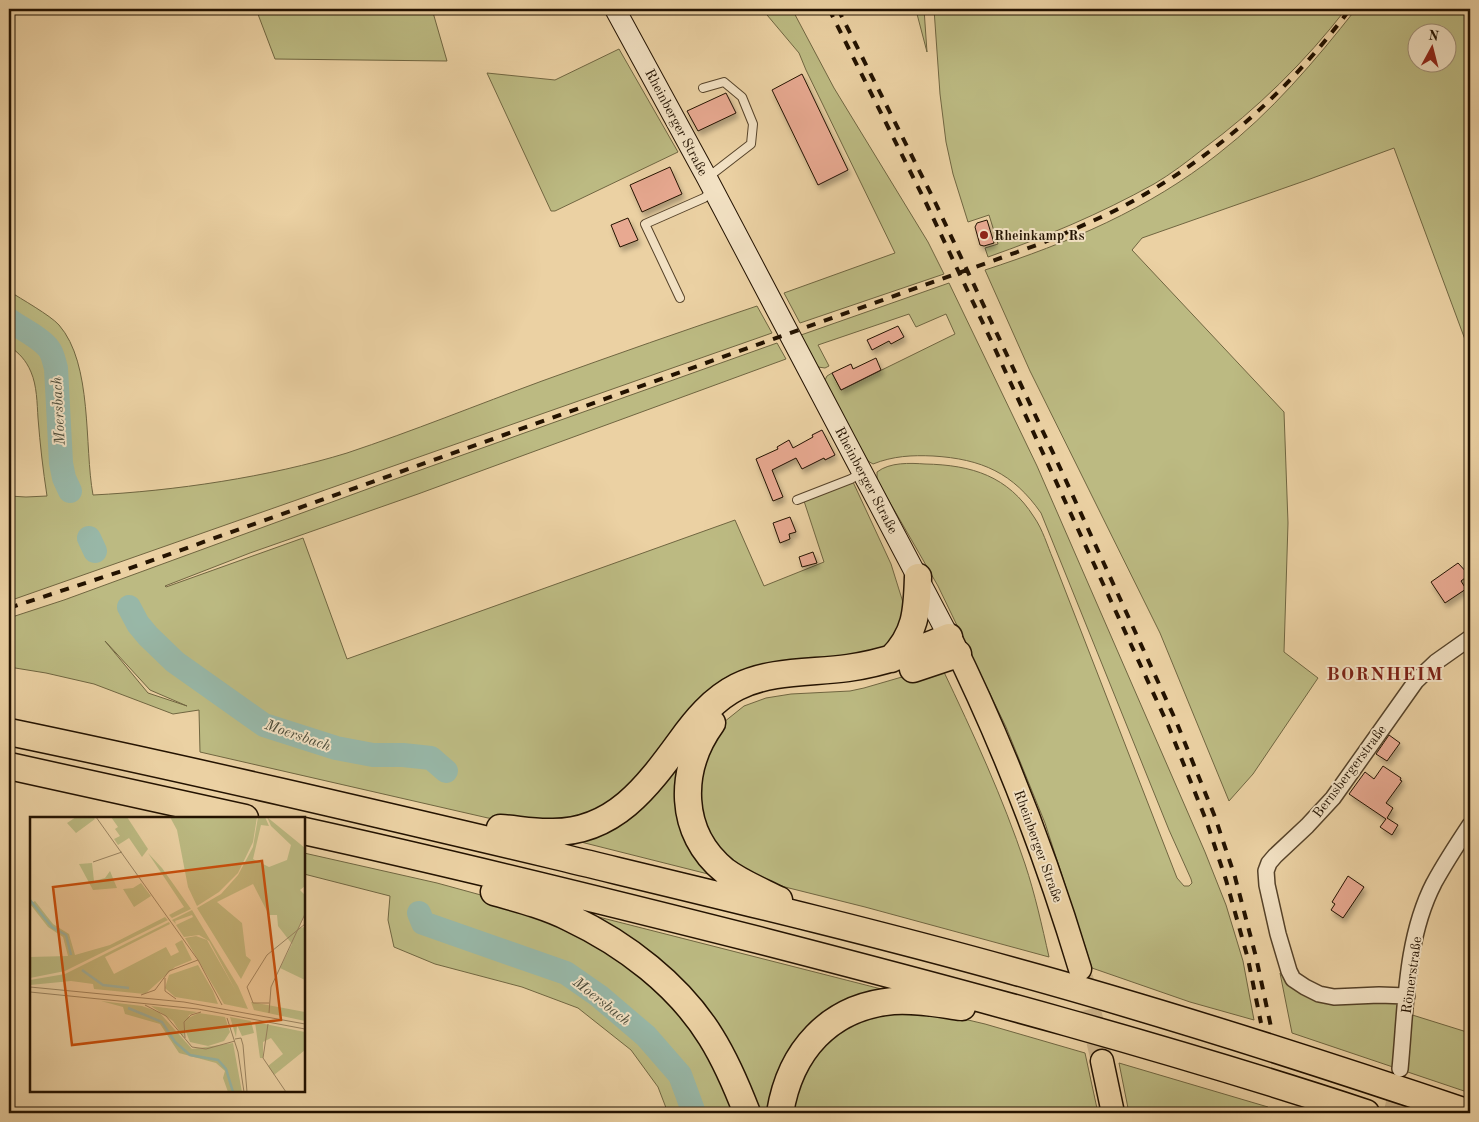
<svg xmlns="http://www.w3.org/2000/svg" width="1479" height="1122" viewBox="0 0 1479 1122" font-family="'Old Standard TT',serif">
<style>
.green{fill:#bcba82;stroke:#706641;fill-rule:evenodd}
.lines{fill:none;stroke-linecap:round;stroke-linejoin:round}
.river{stroke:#98b7a7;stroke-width:24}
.building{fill:#e8a991;stroke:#231200;filter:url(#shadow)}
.minor-tunnel{stroke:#cdb48b;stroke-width:15;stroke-dasharray:15 8;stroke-linecap:butt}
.primary-tunnel{stroke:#cdb48b;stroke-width:22;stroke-dasharray:22 11;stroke-linecap:butt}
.service-casing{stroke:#554229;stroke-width:10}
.minor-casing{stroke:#554229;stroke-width:18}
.secondary-casing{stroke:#231200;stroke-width:22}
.primary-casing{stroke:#231200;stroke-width:25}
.motorway-casing{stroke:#231200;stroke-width:29}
.service{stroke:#f2e1c3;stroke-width:8}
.minor{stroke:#f2e1c3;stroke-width:15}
.secondary{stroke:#f2e1c3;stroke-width:20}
.primary{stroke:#ebd1a3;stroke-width:22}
.motorway{stroke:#ebd1a3;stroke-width:26}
.rail{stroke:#231200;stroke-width:4;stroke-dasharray:9 9;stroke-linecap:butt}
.poi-dot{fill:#8f2418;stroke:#f2e1c3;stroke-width:2}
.labels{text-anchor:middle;stroke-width:4;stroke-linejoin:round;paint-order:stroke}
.street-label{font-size:14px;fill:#231200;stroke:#f2e1c3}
.poi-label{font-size:14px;font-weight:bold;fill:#231200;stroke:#f2e1c3;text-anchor:start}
.water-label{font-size:15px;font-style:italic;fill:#4c4c3a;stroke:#f2e1c3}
.district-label{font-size:19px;font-weight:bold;letter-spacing:1px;fill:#7a1f14;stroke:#f2e1c3}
.inset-river{fill:none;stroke:#98b7a7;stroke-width:2.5}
.inset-road{fill:none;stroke:#9b8562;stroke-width:1}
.view{fill:#ca4e0a;fill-opacity:0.15;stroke:#ca4e0a;stroke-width:2.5}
.inset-edge{fill:none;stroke:#231200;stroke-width:2.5}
</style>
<defs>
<filter id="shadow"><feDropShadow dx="2.5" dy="4.5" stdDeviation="2.5" flood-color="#0004"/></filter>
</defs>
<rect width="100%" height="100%" fill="#ebd1a3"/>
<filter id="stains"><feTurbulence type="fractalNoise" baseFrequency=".004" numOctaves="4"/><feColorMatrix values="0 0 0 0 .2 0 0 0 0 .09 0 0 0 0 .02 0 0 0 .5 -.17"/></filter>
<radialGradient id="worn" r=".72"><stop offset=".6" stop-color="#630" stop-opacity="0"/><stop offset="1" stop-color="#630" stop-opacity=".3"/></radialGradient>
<path class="green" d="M256,9h176l15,52 -172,-2z
M762,9h30l42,79 94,154 16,32 -144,49 -16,-30 111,-40 -89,-183 -7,-17z
M916,9h8l3,43 -10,-38z
M934,9h412c-41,53 -89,100 -143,140 -15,12 -32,25 -49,35 -54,30 -109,53 -166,73l-3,-9 13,-4 -9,-29 -21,7 -15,-48 -7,-32 -6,-48z
M1356,9h106l8,5v339l-76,-205 -84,31 -168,59 -10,12 152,162 4,111 -4,129 34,26 -65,96 -24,27 -69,-168 -130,-262 -45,-101c83,-27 164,-61 233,-116 53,-41 97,-93 138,-145zM1416,32h30v30h-30z
M619,49l59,103 -123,59h-4l-64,-138 68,7z
M949,283l88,183 168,386 21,53 17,56 11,59 -64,-18 -98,-34 -47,-145 -39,-96 -68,-141 -61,-106v-8c13,-10 33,-9 48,-8 47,1 83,12 109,53 9,13 13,28 19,42l124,319 7,8h5l3,-3 -1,-4 -22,-49 -128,-317c-28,-40 -59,-54 -108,-57 -21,-1 -40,0 -60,8l-5,-3 -42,-76 -1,-5 2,-4 5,-3 9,17 114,-56 -9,-20 -30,13 -7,-13 -91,31 11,21 -4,2 -7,-1 -17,-32z
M9,291c12,8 41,24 50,34 34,39 25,121 34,170 81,-4 176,-18 254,-42 66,-22 130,-48 195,-72 72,-26 143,-51 215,-75l15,27 -763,268v-105l17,1 21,-1c-4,-26 -7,-52 -9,-78 -1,-15 -1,-32 -7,-46 -5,-12 -12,-19 -22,-26z
M777,343l9,16 -368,135 -168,59 -85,33 1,1 137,-49 44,121 388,-139 29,66 60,-24 -20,-61 49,-19 38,82 15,48 -15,34 -21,10 -138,23 -101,109 -31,24 -47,13 -65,-7 -288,-66 -1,-42 -26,4 -79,-30 -48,-11 -37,-6v-49l55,-18 320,-117zM105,641l45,49 37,16 -39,-13z
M926,670h17c30,63 60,128 82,194 10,30 17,62 24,93l-184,-50 -80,-20 -29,-10 -37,-24 -24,-47v-21l24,-59 25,-20 22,-8 25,-4 59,-3 14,-3z
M687,740l-6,44 43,94 -163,-41 17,-5z
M304,853l133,30 84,23 110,58 56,53 53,96h-72l-10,-26 -27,-37 -53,-42 -56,-21 -87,-23 -41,-17 -6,-27 2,-24 -86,-22z
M579,912l318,81 -61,19 -61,101h-21l-16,-40z
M1289,971l16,16 102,9 -1,17 64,20v60l-178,-60 -12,-60z
M913,1007l72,17 100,29 13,60h-308l3,-25 39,-58 42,-18z
M1119,1063l149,44 1,6h-140z"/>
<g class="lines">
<path class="river" d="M9,320c11,8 32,18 40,29 4,5 5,13 7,19l5,95 3,15 6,13
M89,538l6,13
M129,607l9,17 10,12 27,26 89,63 72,23 37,7h30l28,3 15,13
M419,913l4,10 143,50 33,23 47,40 34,39 14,38"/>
</g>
<path class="building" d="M802,74l46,96 -30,15 -46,-95z
M726,93l10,20 -38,18 -11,-20z
M670,167l12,27 -40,18 -12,-27z
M628,218l10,22 -18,7 -9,-22z
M987,220l7,23 -10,3 -4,-1 -5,-18 2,-4z
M898,326l6,11 -13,7 -2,-3 -17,9 -5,-10z
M876,358l5,12 -40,20 -9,-17 19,-9 2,5z
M822,430l13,25 -10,5 -1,-2 -22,11 -6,-11 -24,12 11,27 -10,4 -17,-42 22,-10 -1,-2 12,-7 4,8 20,-11 -1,-2z
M790,517l6,15 -7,2 1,5 -10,4 -7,-20z
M813,552l4,11 -15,4 -3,-10z
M1458,563l11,12 -8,6 5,8 -21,14 -14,-21z
M1389,735l11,8 -13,18 -11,-7z
M1383,766l18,12 -1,2 2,1 -16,22 7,5 -6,10 11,7 -6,10 -12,-8 6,-8 -37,-25 16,-22 9,7z
M1348,876l16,11 -21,31 -12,-8 4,-6 -3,-2z"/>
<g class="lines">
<path class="minor-tunnel" d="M1391,1113l7,-30"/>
<path class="primary-tunnel" d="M1082,977l20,84"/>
<defs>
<path id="service" d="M703,88l21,-6 18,15 11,27 -2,20 -44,34
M680,298l-35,-74 59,-26 8,-7
M797,500l54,-21 10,-6"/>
<path id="minor" d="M1407,996l-28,-1 -45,2 -15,-3 -14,-7 -12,-8 -4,-8 -11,-37 -11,-49 -1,-14 3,-8 6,-7 32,-30 26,-28 83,-117 20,-19 34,-24
M1400,1069c6,-61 5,-130 34,-186 11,-20 24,-40 36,-58"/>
<path id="secondary" d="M615,9l92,169 242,459"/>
<path id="primary" d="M950,637c54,109 95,216 130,332
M1102,1061l11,52"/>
<path id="motorway" d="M891,659c25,-25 26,-48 27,-82
M913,669l45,-15
M712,723c-34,47 -34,110 13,148 16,12 36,20 54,29
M9,732c183,38 365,81 547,124 153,37 306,73 457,115 153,42 305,91 456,142
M9,766l236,52
M500,828c17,1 35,5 53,4 61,0 94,-45 127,-90 15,-21 33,-43 57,-55 34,-17 74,-14 111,-19 36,-5 68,-17 101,-31
M304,831c155,34 308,72 462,111 201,52 403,106 600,171
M494,892c25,7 52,14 76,26 55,26 109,67 141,119 15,24 26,50 36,76
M780,1113c10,-62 49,-106 113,-112 23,-2 47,3 69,6"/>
</defs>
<use href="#service" class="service-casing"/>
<use href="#minor" class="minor-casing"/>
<use href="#secondary" class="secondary-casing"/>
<use href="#primary" class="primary-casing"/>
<use href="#motorway" class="motorway-casing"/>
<use href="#service" class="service"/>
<use href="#minor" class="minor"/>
<use href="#secondary" class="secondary"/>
<use href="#primary" class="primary"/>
<use href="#motorway" class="motorway"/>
<path class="rail" d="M829,9l98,196 63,133 178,387 38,95 20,60 22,79 13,64
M838,9l97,193 127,270 114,249 39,96 20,60 21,80 15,70
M9,608l116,-38 912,-325c25,-10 49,-21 73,-32 95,-47 177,-119 240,-204"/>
</g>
<circle class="poi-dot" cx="984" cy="235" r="5"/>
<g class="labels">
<g class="street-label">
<text transform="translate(677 122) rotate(62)" y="5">Rheinberger Straße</text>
<text transform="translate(867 480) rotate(62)" y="5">Rheinberger Straße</text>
<text transform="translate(1349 771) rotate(-53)" y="5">Bernsbergerstraße</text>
<text transform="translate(1039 846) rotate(70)" y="5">Rheinberger Straße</text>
<text transform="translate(1411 975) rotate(-82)" y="5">Römerstraße</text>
</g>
<g class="poi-label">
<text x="994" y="240">Rheinkamp Rs</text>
</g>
<g class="water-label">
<text transform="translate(58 411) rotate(-93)" y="5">Moersbach</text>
<text transform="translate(298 735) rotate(19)" y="5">Moersbach</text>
<text transform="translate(602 1001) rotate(38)" y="5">Moersbach</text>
</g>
<g class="district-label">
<text x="1385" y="680">BORNHEIM</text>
</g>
</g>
<g transform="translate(30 817)">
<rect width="275" height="275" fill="#ebd1a3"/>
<path d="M46,0h17l2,2 -19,14 -9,-10zM81,0h16l21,32 -6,8 -13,-19 -11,7 -4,-6 6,-3 -5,-7 3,-2zM140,0h87l-4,25 -15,31 -19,19 -22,14 -9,-19 -11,-57zM228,0h7l4,9 -8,-1 -8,34 16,8 18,-7 4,-15 -20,-19 -4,-9 38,31v38l-5,4 5,5v19l-6,14 6,-1v53l-25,-12 12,-24 -14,-18 -1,-11h-8l-16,-31 -36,18 25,21 4,33 5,4 -10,19 -44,-71 24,-14 17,-19 15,-28zM118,36l14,15 29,41 -19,9 -3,-3 15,-8zM62,46l2,18 11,-3 5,-7 7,17 -24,2 -14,-26zM111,66l10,13 -17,11 -11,-18 10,-1zM5,84l18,23 16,10 6,21 35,-10 55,-28 3,3 -103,51 -35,7v-21l38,-1 -5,-19 -15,-10 -18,-23zM162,93l46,76 10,23 -24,-5 -39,-66 11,-2 11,4 29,51 -27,-50 -10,-6 -15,2 -8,-12 17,-8 -1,-2 -17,6 1,3 -4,-4zM139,105l1,2 -65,33 9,17 52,-27 5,9 8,-4 -4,-8 7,-4 10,20 -17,7 -30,27 -51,-5 -1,-5 -22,-3 -41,4v-5l35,-6zM168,148l15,26 5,13 -43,-7 -10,-9 4,-13zM71,184l41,5 17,6 33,37 41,-6 9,49h-14l-5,-14 2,-7 -9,-8 -37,-10 -19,-29 -35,-10 -2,-7zM221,185l54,10v9l-51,-11zM121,189l46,6 -8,3 -6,22 -10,-16zM169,196l26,4 5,15 -6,9 -16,5 -18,-4 -6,-15 4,-9zM200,200l21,4 3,12 -12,3 -5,-11 -1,12zM225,205l50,10v18l-31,25 -6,-9 15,-12 -12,-16 -8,4v16h-3z" fill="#bcba82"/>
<path class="inset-river" d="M0,83l22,27 14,8 5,20M52,153l21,15 26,3M98,191l34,14 13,20 15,13 28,5 8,9 7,23"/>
<path class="inset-road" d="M66,0l102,143 24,45M63,45l29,-10M135,161v13l11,8M0,170l154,15 121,22M0,175l168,17 107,20M111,178l14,-5 14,-19 29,-11M239,186h-16l-6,-16 20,-32 38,-31M115,188l21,11 26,31 14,2 29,-8M239,196l2,-26 34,-73M197,201l11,34 6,40M238,207l-5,34 23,34M155,221l-1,-16 7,-7 10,-3M205,222l6,-1 2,7 4,47"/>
<path class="view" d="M232,44l19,159 -209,25 -19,-158z"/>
<rect width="275" height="275" class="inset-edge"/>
</g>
<rect width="1479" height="1122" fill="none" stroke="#ebd1a3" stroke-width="30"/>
<rect x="10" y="10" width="1459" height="1102" fill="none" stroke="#231200" stroke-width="2.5"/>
<rect x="15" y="15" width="1449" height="1092" fill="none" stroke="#231200"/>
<g transform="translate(1432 48) rotate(7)"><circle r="24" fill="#f2e1c3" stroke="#9f8e75"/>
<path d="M0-4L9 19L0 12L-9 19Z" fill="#8f2418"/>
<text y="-8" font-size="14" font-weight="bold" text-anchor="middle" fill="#231200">N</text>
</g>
<rect width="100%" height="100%" filter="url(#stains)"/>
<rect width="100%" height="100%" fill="url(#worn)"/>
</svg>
